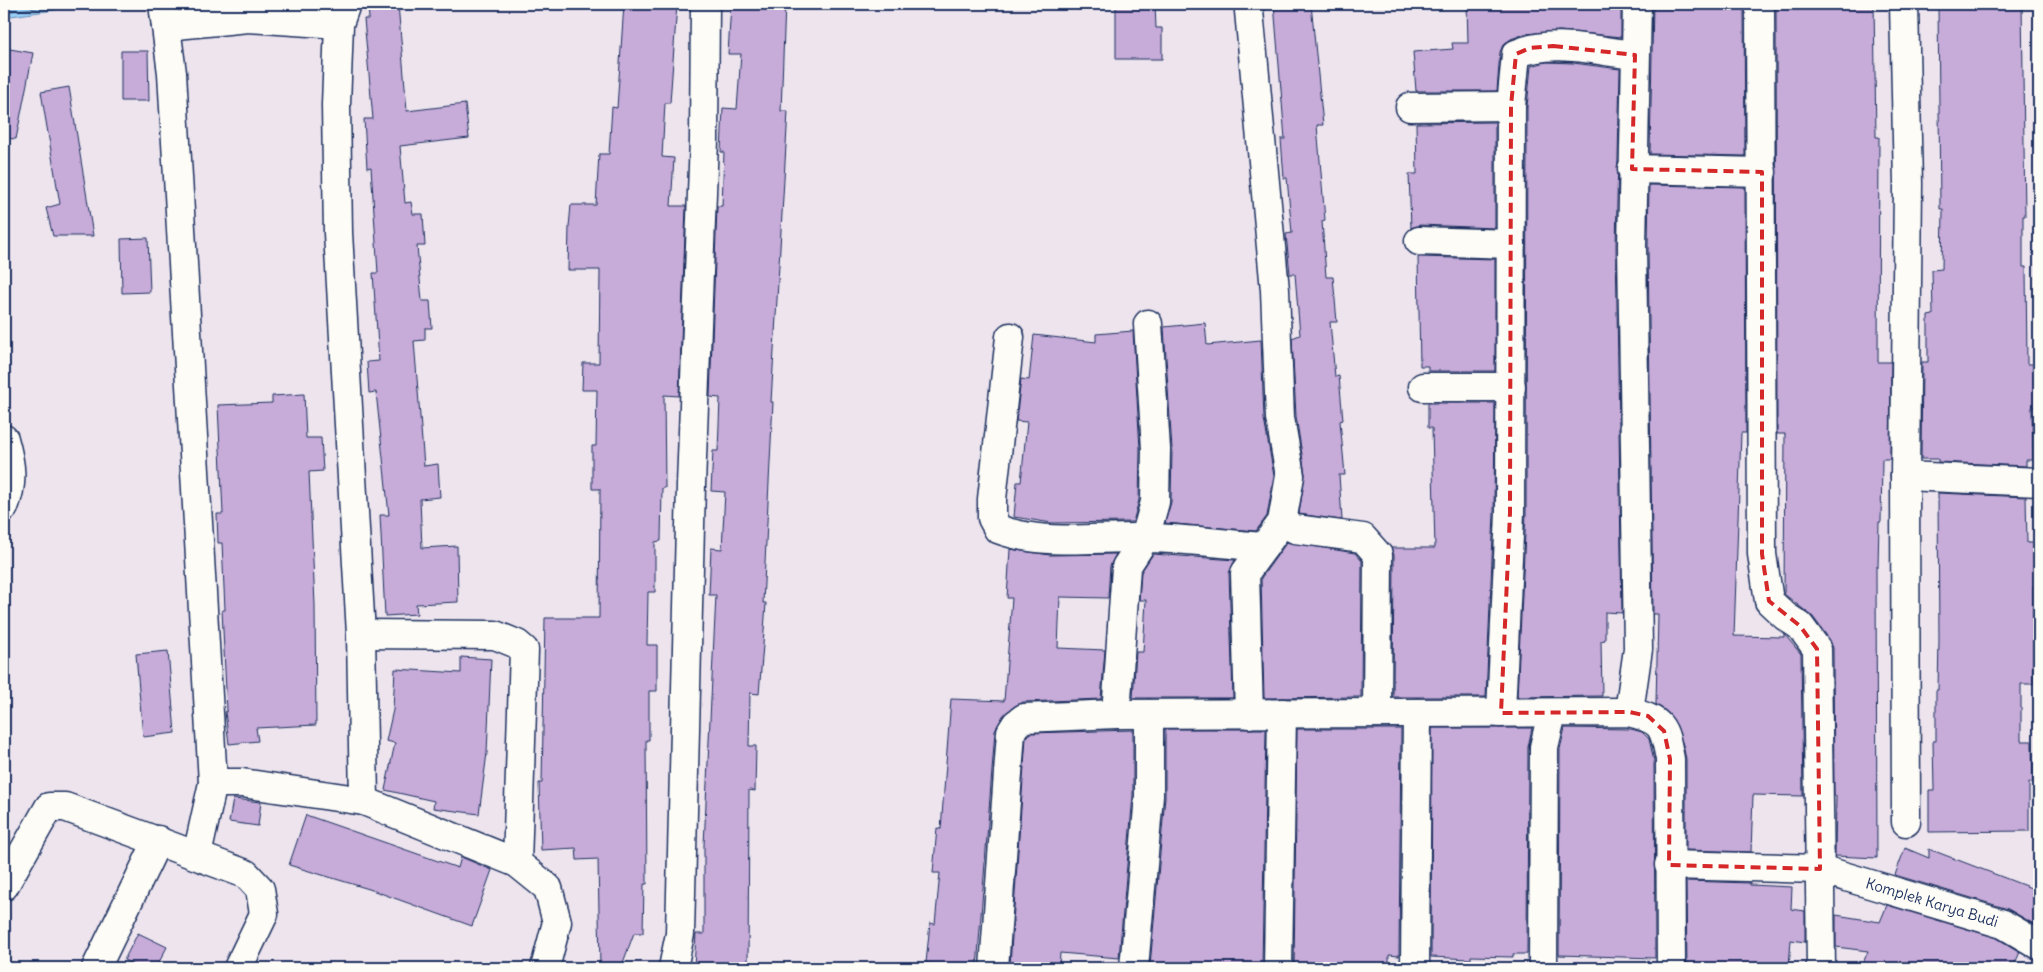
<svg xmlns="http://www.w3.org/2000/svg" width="2043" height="972" viewBox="0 0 2043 972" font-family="Delius,sans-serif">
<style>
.water{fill:#96cef5;stroke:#658eb9}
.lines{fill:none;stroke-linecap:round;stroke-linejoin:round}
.shore{stroke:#4c6f9a;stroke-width:1}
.building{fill:#c7abd8;stroke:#1b2f5e}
.minor-casing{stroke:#1b2f5e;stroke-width:31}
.minor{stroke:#fdfcf7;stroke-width:28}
.marked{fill:none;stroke:#d62828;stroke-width:4;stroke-dasharray:10 6;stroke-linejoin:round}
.labels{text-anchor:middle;stroke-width:4;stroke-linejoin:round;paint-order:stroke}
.street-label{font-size:15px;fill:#1b2f5e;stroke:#fdfcf7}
</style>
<rect width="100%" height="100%" fill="#ede4ee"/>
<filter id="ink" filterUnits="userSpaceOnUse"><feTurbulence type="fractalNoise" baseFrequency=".02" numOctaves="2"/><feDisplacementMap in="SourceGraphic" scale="10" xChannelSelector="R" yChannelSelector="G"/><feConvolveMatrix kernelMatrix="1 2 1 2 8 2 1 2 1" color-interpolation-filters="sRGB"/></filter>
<g filter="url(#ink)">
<path class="water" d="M4,4h93l-93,13z"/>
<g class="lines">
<path class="shore" d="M4,12l59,-8"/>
</g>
<path class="building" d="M368,4h30l9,107 58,-7 4,34 -69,8 5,57 6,-1 2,12h10l2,32h-8l5,55h8l2,27h-7v12l-11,1 10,125 14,-2 2,33 -20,2 2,49 35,-2 1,56 -42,2 1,10 -32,2 -5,-101h9l-13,-123 -7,1 -2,-31 12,-1 -6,-88h5l-7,-106 -4,1 -3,-49h9l-9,-100h5z
M624,4h53l-7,99h-5l-3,54 12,1 -3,48h15l-7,190 -15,-1 1,93h-3l-1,53 -6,1v50h-7l-1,53h10v46h-8v49h-3l1,144h-3l-1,49h-9l-13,35h-21l-2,-109 -21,1 -1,-12 -35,2 -2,-67h3l3,-165h54l1,-129h-8v-43h4l1,-56h-15l1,-27h16l1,-93h-32l1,-43 2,-22h25l3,-51h10l3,-47 5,1z
M731,4h54l-4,107h7l-17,291h2l-10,201h3l-3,42 -4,49 -9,-1 -1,53h7l-1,45 -6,-1 -1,178h-54l2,-34h8v-89l12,-250h-7l2,-47 11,1 3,-57 -14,-1 2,-40h5l2,-53 -10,-1 7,-191h5l2,-54h-3l2,-44 14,1 4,-55h-13z
M1116,4h39l1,24h6v31h-46z
M1274,4h37l12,121h-6l8,95 -3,1 4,56h7l4,45h-7l5,55 4,-1 4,44 -3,1 5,54h-6l3,45 -43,-6 6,-40 -9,-58 -4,-78 8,-3 -5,-61h-5l-4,-40 6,-1 -5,-55h-3l-3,-39h4z
M1467,4l118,2v-2h36v33l-61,-6 -35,3 -14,5 -8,6 -3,7 -3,39h-81l-3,-39 40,-3 -1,-6h16z
M1653,4h91l1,152 -95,-2z
M1776,4h98l2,133h3l-1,225h13l-1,97h-8l-1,63h-2l-1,45h-2l1,291 -42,-2 1,-60h-2l-1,-148 -3,-8 -17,-23 -29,-23 1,-160h-8z
M1938,4h84l3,212h-2v51h3l1,97h12v43h-7l1,53h-7v6l-88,-4v-3h-17l1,-97h6v-46l5,-1 -1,-45 10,-1 1,-60h-3z
M4,48l29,5 -17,86 -12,-1z
M121,51h27l1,50h-28z
M1546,62l27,1 47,6 -4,177 6,367 -17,-1v28l-4,1 1,55 -85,1 9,-184 1,-406 4,-41z
M69,87l15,92 9,57h-40l-7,-28 14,-4 -19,-112z
M1495,122v106l-75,-3 -9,3 -2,-54h8l-1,-51z
M1649,185l96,2 1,246h-5l-7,203 50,1v-3l17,20 2,142 -50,-1 -2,57 -65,-2v-91l-3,-14 -10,-26 -17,-15 2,-90h-5l-5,-368z
M148,238l2,54 -28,1 -1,-54z
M1418,257l77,2v112h-67v-5h-8z
M1205,323l2,22 54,-5 3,79 10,57 -7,40 -11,15 -91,-8 6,-21 1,-53 -8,-122z
M1133,331l7,118 -1,51 -6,22 -81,1 -38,-6 3,-35h4l6,-60 -11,-1 5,-42 8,1 5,-45 62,7v-8z
M304,394l2,44h15l2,33 -14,1 6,133 1,120 -60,3 2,13 -29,3 -4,-32 2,-1 -5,-101h3l-3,-67h-4l-1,-29h6l-5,-109 54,-2v-7z
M1428,403h67l-1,110 -8,184h-93l1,-142 -3,-7h44l-3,-120h-4z
M1938,493l88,4 1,46h8l1,43h-3v98h-12v57h11l1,42h-4v48l-100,1v-42h5l-1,-49h3v-51h2l1,-50z
M1287,542l68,11 7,8 -1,136 -97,1 -3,-120z
M1010,549l40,6 66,-1 -6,12 -2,32 -48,-1 -2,51 47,2 -4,49 -78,3 -8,4 -12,10 -8,15 -18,237 -51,-5 4,-40 5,1 5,-51h-7l4,-45 4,1 10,-130 53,2 8,-103h-5z
M1153,554l82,6 -6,13 4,125h-100l3,-46h7l3,-52h-7l2,-28z
M168,651l7,82 -32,4 -7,-83z
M461,657l30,2 -4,94 -8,61 -46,-6 1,-7 -49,-11 10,-47 -9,-2 7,-31 2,-41 66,4z
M1432,728h100l-4,19 -1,207h-14v3l-42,-1v3l-40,-2z
M1565,728l66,1 11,3 7,7 5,22 1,197 -96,-3 1,-206z
M1165,729h101l-4,239 -112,-2 15,-169z
M1297,729h104l-2,227 -10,-1v13h-95z
M1133,730v65l-14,163 -59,-5 -1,15 -49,-3 16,-228 4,-4z
M233,799l28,3 -3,24 -29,-4z
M306,815l152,53 3,-11 31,13 -20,56 -103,-37 -80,-24z
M1905,848l24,10v-9l110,42v36l-31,-18 -113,-34z
M1686,881l64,2v2l42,2 -1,22 14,2v31l-14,-2 -2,27 -48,-2 -1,3h-53z
M1887,905l110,33 23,14 -7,16h-152l7,-17 -32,-4v-32l44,7z
M138,933l29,14 -11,21h-16l-16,-8z"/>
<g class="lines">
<defs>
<g id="minor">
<path d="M163,4l9,69 41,710 -16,72"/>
<path d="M346,4l-7,20 -3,81 2,128 23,401 3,167"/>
<path d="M1760,4l2,550 7,47 16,15 15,10 17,23 4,319"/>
<path d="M1904,4l4,180 -3,292 1,346"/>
<path d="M166,26l82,-8 91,6"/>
<path d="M1410,107l101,-1"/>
<path d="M1632,169l130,3"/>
<path d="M1419,241l92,3"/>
<path d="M1010,337l-18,162v19l6,11c44,17 98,8 144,9 41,0 82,6 122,9"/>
<path d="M1423,387h88"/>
<path d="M4,439c7,25 10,43 0,68"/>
<path d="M1905,476l134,6"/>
<path d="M1282,522l13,7 68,9 15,17 -1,158"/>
<path d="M361,634l134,1 22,9 7,6 -7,213"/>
<path d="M1629,712l9,-63 -6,-403 5,-242"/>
<path d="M1501,713l9,-200 1,-407 5,-52c36,-16 80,-3 119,1"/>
<path d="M1116,714l10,-147 19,-29 10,-36 1,-53 -8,-125"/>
<path d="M1249,714l-4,-141 37,-51 8,-46 -10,-58 -5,-128 -26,-279"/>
<path d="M213,783h29l122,18 153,62 31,25 9,34 -12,46"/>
<path id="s1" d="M1669,865l151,4 183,55 36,21"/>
<path d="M4,886l45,-79h16l181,67 14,15 4,25 -26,54"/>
<path d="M96,968l62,-128"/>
<path d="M673,968l7,-34 11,-449 13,-345 1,-136"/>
<path d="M994,968l17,-236 5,-8 8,-6 92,-4 513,-2c34,8 35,15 41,47l1,209"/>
<path d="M1134,968l15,-172v-82"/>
<path d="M1278,968l4,-255"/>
<path d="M1415,968l2,-255"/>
<path d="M1543,968l1,-221 8,-34"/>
</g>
</defs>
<use href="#minor" class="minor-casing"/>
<use href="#minor" class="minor"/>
</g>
</g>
<path class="marked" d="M1553,46l82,9 -3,114 130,3v382l7,47 31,25 17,23 3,220 -151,-4 1,-106 -6,-28 -16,-15 -19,-4 -128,1 9,-200 1,-407 5,-52 14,-6z"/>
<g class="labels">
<g class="street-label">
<text dy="5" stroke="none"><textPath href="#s1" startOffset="268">Komplek Karya Budi</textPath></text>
</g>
</g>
<rect width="2043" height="972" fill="none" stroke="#fdfcf7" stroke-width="20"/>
<rect x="10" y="10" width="2023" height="952" fill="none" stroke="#1b2f5e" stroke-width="2" filter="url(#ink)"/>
</svg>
